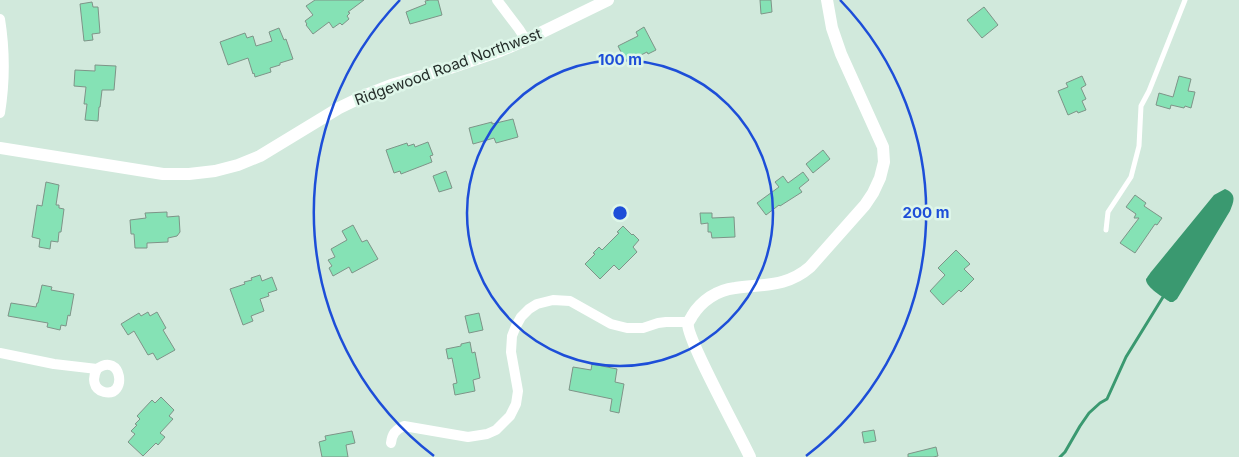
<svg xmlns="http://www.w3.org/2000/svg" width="1239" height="457" viewBox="0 0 1239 457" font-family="Inter,sans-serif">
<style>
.water{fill:#3a9970}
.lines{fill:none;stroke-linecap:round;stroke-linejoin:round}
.stream{stroke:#3a9970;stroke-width:3}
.building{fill:#85e2b5;stroke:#7e9488}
.service{stroke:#fff;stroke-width:5}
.minor{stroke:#fff;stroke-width:10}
.tertiary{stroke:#fff;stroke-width:12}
.ring{fill:none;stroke:#1d4ed8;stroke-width:2.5}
.labels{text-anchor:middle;stroke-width:5;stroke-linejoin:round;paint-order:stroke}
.street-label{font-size:15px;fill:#242d29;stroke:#def6e9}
.centre{fill:#1d4ed8;stroke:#def6e9;stroke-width:2.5}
.ring-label{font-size:15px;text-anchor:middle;font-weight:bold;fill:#1d4ed8;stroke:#def6e9;stroke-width:5;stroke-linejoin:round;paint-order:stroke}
</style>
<rect width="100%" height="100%" fill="#d1e9dc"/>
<path class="water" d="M1225,189c12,5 9,12 5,22l-53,88 -4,3h-3c-6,-4 -25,-15 -24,-23 1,-1 4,-6 5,-7l63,-77z"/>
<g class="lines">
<path class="stream" d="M1060,457l5,-5 15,-26 9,-13 11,-10 7,-4 19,-42 37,-60"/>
</g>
<path class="building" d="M315,0h49l-16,12 2,1 -3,3 2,3 -7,6 -2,-2 -7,5 -4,-6 -16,12 -7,-9 1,-1 -2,-3 8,-6 -7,-9z
M430,0h8l4,15 -32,9 -4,-12 20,-8 -1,-3z
M760,0h11l1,12 -11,2z
M92,2l1,5h5l2,26 -8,1 1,6 -9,1 -4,-37z
M984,7l14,18 -16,13 -15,-18z
M644,27l12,23 -8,4 -1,-2 -10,5 -1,-2 -11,5 -7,-14 20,-10 -2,-4z
M279,28l5,12 2,-1 7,20 -13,4v2l-10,3 1,4 -16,5 -1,-4 -1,1 -5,-16 -20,7 -8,-23 25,-9 2,5 6,-2 3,10 16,-5 -3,-9z
M95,65l21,1 -2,24h-12l-2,17h-1l-1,14 -13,-1 2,-16h-3l2,-17 -12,-1 1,-16 20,1z
M1082,76l4,9 -5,3 5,11 -4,2 4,9 -8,3 -1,-2 -9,4 -10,-24 10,-4 -2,-4z
M1179,76l12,3 -3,12 7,1 -4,16 -6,-2 -1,2 -13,-3 -1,4 -14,-4 3,-12 14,4z
M513,119l5,18 -22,6 -2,-5 -21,6 -4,-16 23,-6v2z
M428,142l5,13 -3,1 2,6 -31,12 -1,-3 -6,2 -8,-23 21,-7 1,3 6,-2 1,3z
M823,150l7,9 -17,14 -7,-9z
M446,171l6,17 -13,4 -6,-16z
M803,172l6,8 -10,8 3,4 -22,14 -1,-1 -13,10 -9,-12 22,-16 -4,-5 8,-6 5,7z
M46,182l13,3 -3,20h3v3l5,1 -3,23h-2l-1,10 -7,-1 -1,8 -11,-2 1,-8 -8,-2 5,-32 5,1z
M1135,195l11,8 -2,3 18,12 -5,7 -2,-1 -20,29 -15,-10 19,-25h-5l2,-4 -10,-7z
M167,212v5l12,-1 1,16 -3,4 -9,2v4l-21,1v5h-12l-1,-14h-3l-1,-14 16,-2 -1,-5z
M700,213h12v5l22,-1 1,20 -23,1 -1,-6h-3v-9l-7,1z
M353,225l9,17 5,-2 11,19 -26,14 -3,-6 -16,9 -4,-8 3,-2 -4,-6 7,-3 -4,-8 16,-9 -5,-9z
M623,226l9,9 1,-1 6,6 -6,7 4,5 -18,18 -5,-5 -14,14 -15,-15 10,-10 -2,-1 6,-6 3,3 17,-17 -2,-1z
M956,250l14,14 -6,5 10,10 -13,13 -2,-2 -16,15 -13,-14 15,-16 -7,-7z
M260,275l2,6 10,-4 5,13 -9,3 1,3 -9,3 4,12 -13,5 2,5 -10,4 -13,-36 15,-5 -1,-2 8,-2 -1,-2z
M42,285l10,2 -1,3 23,4 -4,22 -2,-1 -2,11 -5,-1 -1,5 -13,-3 1,-4 -40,-7 3,-13 25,4 1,-4h1z
M148,312l2,4 7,-4 9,16 -3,2 12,20 -18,10 -4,-7 -5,2 -14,-24 -6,4 -7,-11 18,-11 2,3z
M479,313l4,17 -14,3 -4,-17z
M470,342l2,11 3,-1 5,26 -7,2 2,11 -20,4 -2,-11 4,-1 -5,-25 -4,1 -2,-10 15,-3v-2z
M592,364l25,5 -2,13 9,2 -5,29 -9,-2 2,-12 -43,-9 4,-23 18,3z
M161,397l13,13 -5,6 4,3 -13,14 5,4 -7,8 -2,-2 -13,13 -15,-14 7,-8 -4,-3 6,-6 -2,-1 5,-5 -3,-3 15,-16 3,3z
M874,430l2,11 -12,2 -2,-11z
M352,431l3,12 -9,2 2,12h-26l-3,-15 7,-2 -1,-4z
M936,447l2,9 -5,1h-25v-3z"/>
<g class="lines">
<path class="service" d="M1106,230l2,-18 23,-35 8,-31 2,-40 8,-15 36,-91"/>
<path class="minor" d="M497,0l22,29 7,11
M0,19c5,31 5,63 0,94
M0,353l54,11 43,5c25,-18 31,29 7,23 -11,-3 -12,-14 -7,-23
M391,443c1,-9 4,-13 13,-17l64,11 19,-3 9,-4 14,-14 6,-12 2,-13 -7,-39 1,-16 4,-10 5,-9 8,-8 8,-5 16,-4 17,1 41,23 16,4h16l15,-5 8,-1h22"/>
<path class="tertiary" d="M0,148l163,26h26l26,-3 23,-6 22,-9 79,-48 29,-14 23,-9 59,-17 50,-17 26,-11 82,-40
M750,457c-9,-20 -65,-121 -62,-134 0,-1 4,-6 4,-7 9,-15 25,-26 43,-28 29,-4 52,-1 75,-21l55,-62 8,-12 7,-15 4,-16 -1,-15 -42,-93 -9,-26 -5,-28"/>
</g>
<g class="ring">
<circle cx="620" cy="213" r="153"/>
<path d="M434 456A306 306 0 0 1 400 0M840 0A306 306 0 0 1 806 456"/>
</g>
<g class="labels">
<g class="street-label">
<text transform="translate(448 67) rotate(-20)" y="5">Ridgewood Road Northwest</text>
</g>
</g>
<circle cx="620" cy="213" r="8" class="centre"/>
<g class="ring-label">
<text x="620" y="65">100 m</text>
<text x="926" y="218">200 m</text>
</g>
</svg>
